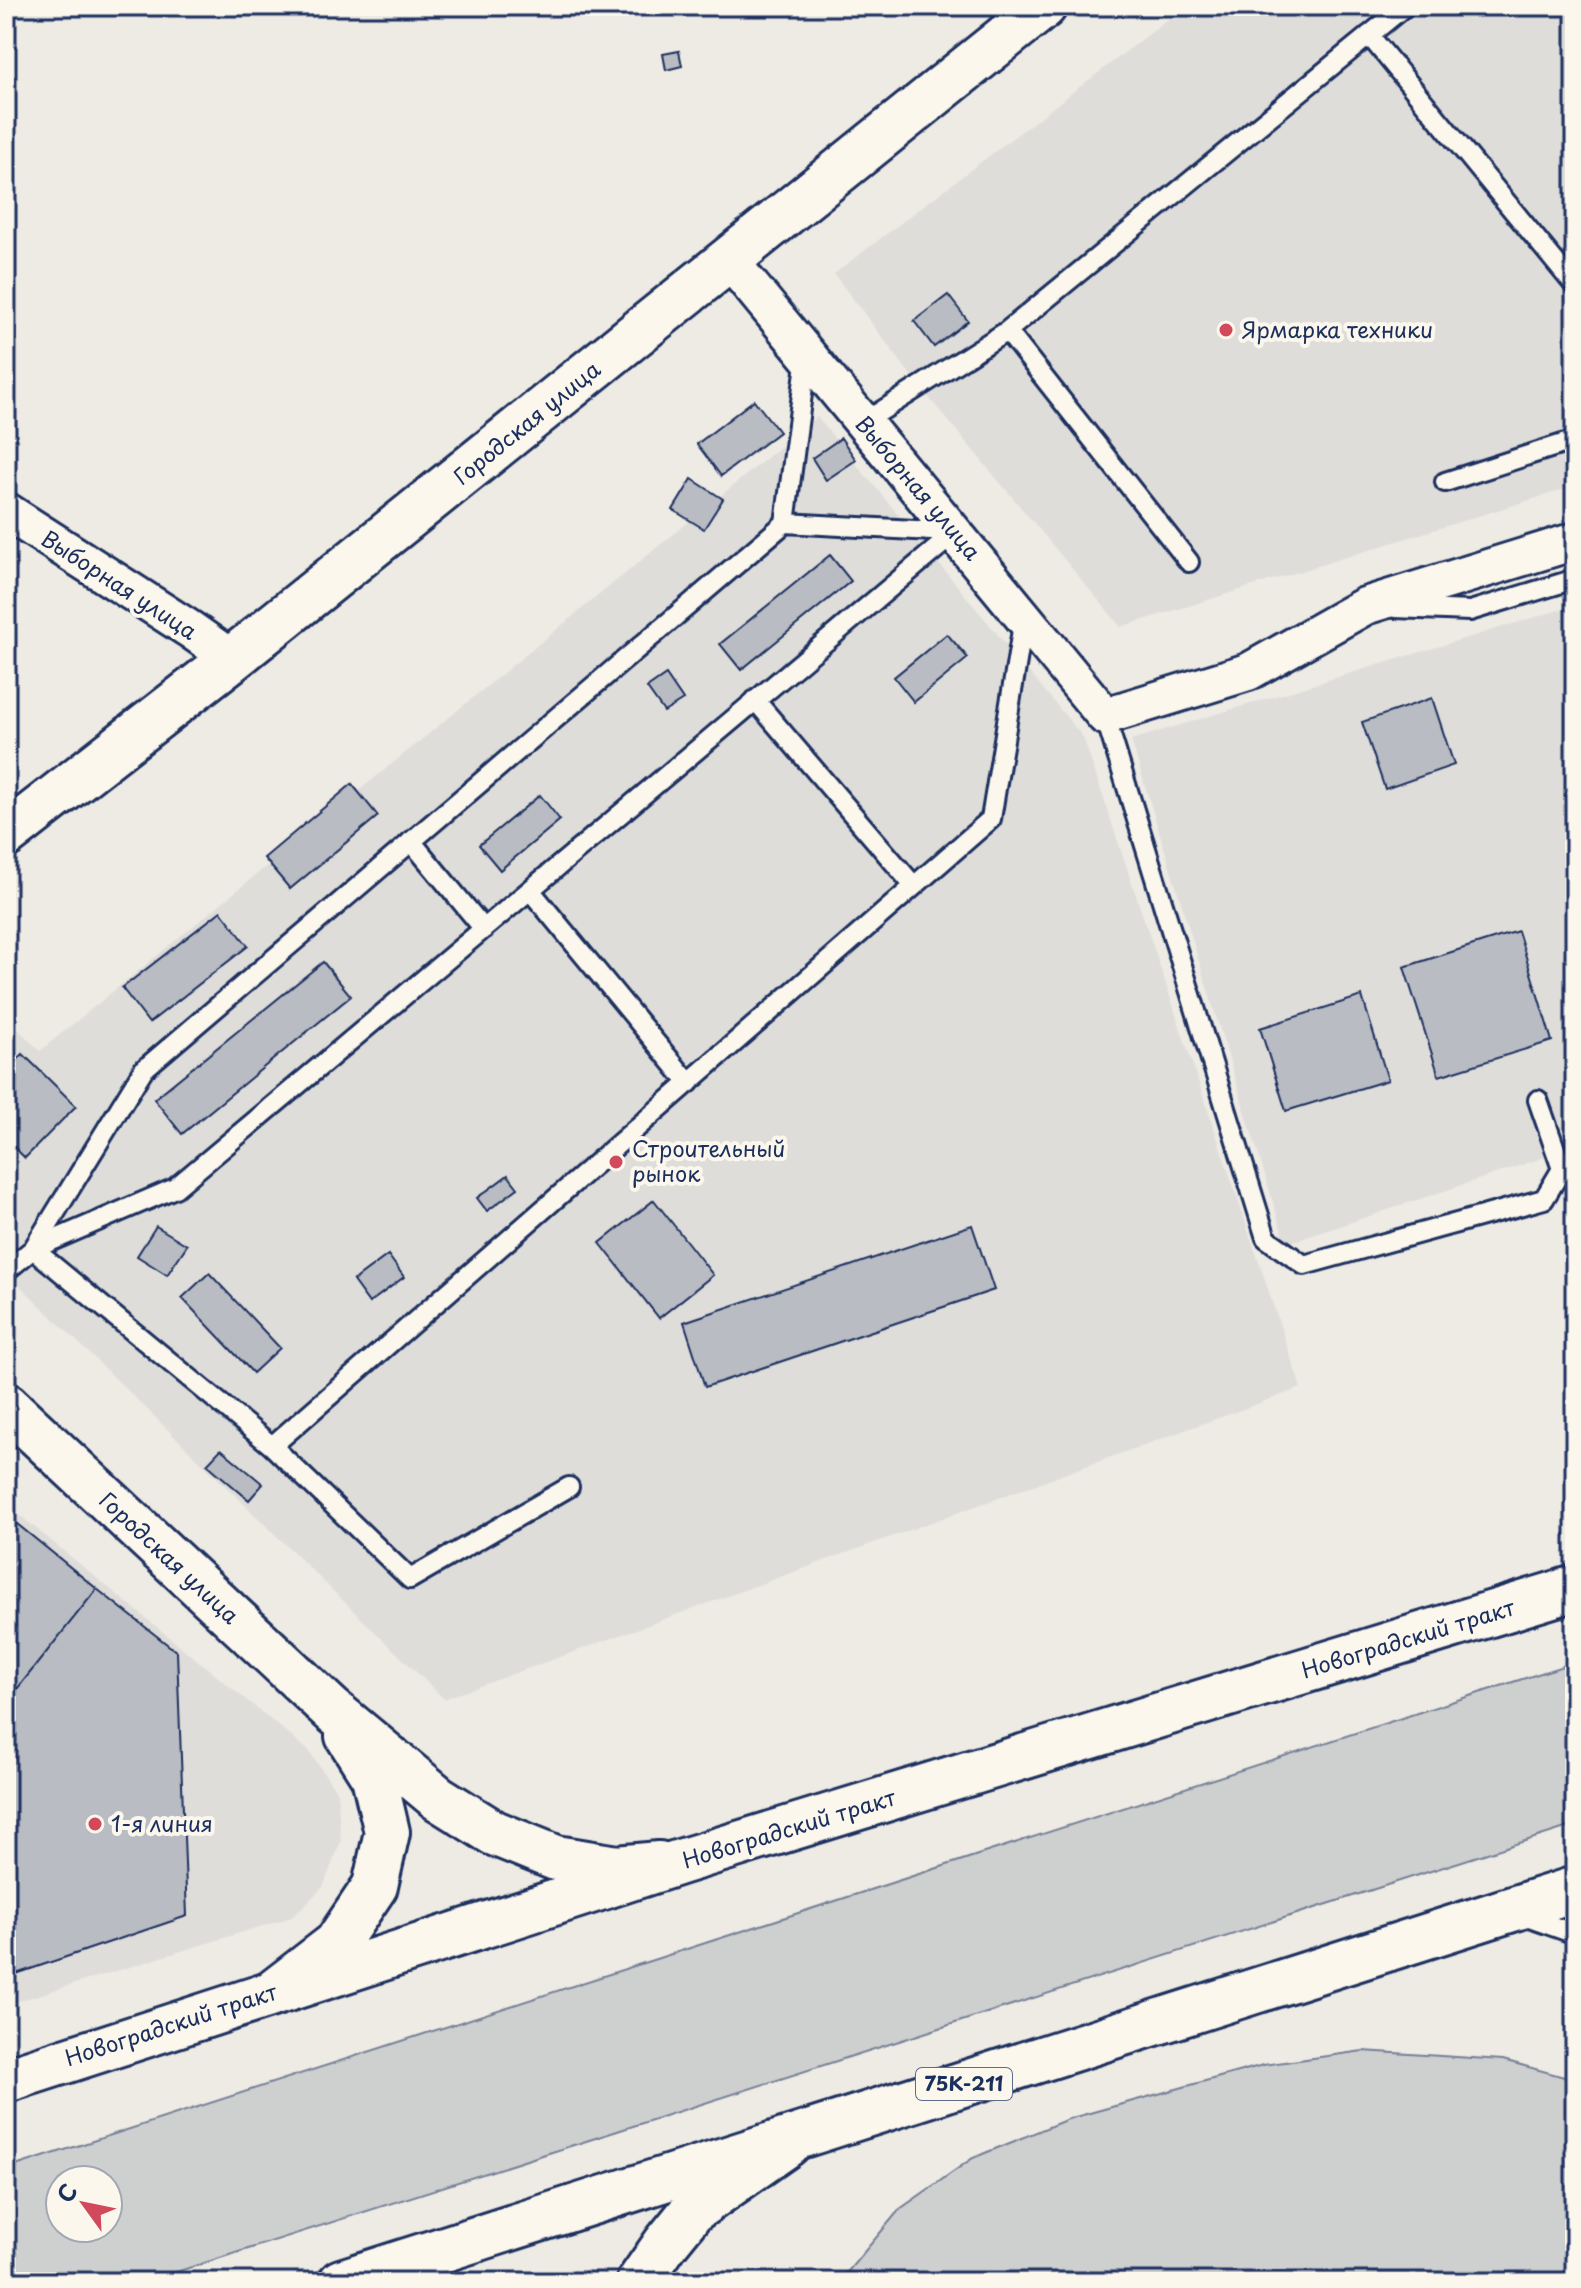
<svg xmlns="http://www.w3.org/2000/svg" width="1581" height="2288" viewBox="0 0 1581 2288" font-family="'Playpen Sans',sans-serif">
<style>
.built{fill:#deddda}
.green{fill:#cecfcf;stroke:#747f96;stroke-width:2;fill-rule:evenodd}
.building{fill:#b9bcc3;stroke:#1b2f5e;stroke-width:2}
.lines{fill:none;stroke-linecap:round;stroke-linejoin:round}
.lane-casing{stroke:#1b2f5e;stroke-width:24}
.street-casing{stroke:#1b2f5e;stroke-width:42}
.secondary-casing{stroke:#1b2f5e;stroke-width:50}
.primary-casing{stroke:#1b2f5e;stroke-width:50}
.lane{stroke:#fbf7ec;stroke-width:18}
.street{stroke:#fbf7ec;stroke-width:36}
.secondary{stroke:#fbf7ec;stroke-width:44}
.primary{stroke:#fbf7ec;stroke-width:44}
.poi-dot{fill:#d1495b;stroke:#fbf7ec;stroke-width:3}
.labels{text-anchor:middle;stroke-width:8;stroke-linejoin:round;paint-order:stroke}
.shield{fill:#fbf7ec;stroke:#5e6b89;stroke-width:2}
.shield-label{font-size:20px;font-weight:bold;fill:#1b2f5e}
.poi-label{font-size:22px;fill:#1b2f5e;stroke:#fbf7ec;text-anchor:start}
.street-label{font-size:22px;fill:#1b2f5e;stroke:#fbf7ec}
</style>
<rect width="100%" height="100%" fill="#eeebe4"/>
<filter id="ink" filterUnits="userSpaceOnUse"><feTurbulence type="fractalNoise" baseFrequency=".0125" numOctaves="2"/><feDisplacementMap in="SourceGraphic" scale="16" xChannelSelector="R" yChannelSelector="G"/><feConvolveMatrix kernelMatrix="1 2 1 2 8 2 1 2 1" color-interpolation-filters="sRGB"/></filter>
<g filter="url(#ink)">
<path class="built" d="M1186,6h389v480l-454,141 -201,-240 -86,-113z
M817,417l266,320 218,651 -857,311 -438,-427v-255l34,34z
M1575,605v542l-289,97 -155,-504z
M6,1504l303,247 28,41 4,49 -18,46 -31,30 -286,88z"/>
<path class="green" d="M1575,1662v163l-1430,457h-139v-113zM60,2180h48v48h-48z
M1363,2051l140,9 72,20v202h-736l61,-73 73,-51 95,-39 195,-54z"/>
<path class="building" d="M679,51l3,15 -16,4 -3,-16z
M948,295l20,26 -34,26 -20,-26z
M754,400l25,32 -58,44 -24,-32z
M841,438l15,22 -30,20 -14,-22z
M692,479l31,20 -19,30 -31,-19z
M830,555l21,26 -110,89 -21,-26z
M947,634l21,24 -54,44 -20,-25z
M666,675l17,25 -19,12 -17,-24z
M1432,698l22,67 -69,24 -23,-67z
M352,784l26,32 -88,73 -26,-31z
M540,795l20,25 -60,50 -21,-25z
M221,911l27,35 -99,77 -27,-35z
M1518,931l34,110 -113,35 -35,-109z
M323,962l28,34 -169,138 -28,-35z
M1362,996l26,84 -102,31 -26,-83z
M23,1054l53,52 -51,52 -19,-19v-68z
M508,1175l10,13 -31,23 -10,-13z
M654,1200l59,75 -54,43 -59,-75z
M972,1225l22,65 -289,97 -21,-65z
M156,1226l31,19 -20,30 -30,-19z
M388,1255l16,22 -35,26 -16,-22z
M209,1273l71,75 -27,25 -71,-75z
M221,1449l42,35 -14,16 -42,-36z
M6,1515l91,74 -80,100 -11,-9z
M97,1589l80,63 10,264 -180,61 -1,-246 11,-42z"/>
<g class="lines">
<defs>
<path id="lane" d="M1369,35l206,251
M1007,331l182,231
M864,422l143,-91 398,-325
M1445,482l130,-42
M785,523l167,9
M955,533l-780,655 -142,61 239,197 719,-627 33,-201
M1395,608l75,3 105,-32
M755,700l159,186
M1105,716l161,522 38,27 240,-66 18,-30 -24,-69
M411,841l73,88
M530,890l159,193
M6,1271l27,-22 110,-179 642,-547 22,-167
M272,1446l138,133 159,-92
M1521,1915l54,19"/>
<path id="street" d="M730,261l375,455 143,-44 117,-66 210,-65
M6,511l185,119 41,29"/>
<path id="secondary" d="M6,835l226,-176 812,-653
M6,1405l326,305 106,88 56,35 62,25 61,10 42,-4
M275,1991l61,-47 39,-58 12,-54 -13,-55 -26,-41
M354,2279l70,3
M639,2282l27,-39 26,-32 96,-67"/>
<path id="primary" d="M6,2080l677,-219 892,-273
M341,2282l1234,-393"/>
</defs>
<use href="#lane" class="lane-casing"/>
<use href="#street" class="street-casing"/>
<use href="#secondary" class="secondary-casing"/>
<use href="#primary" class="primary-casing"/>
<use href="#lane" class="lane"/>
<use href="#street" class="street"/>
<use href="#secondary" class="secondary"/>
<use href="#primary" class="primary"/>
</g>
</g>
<g class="poi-dot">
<circle cx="1226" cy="330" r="8"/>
<circle cx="616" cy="1162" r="8"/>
<circle cx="95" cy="1824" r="8"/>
</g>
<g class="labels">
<rect class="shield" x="916" y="2068" width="96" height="32" rx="6"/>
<g class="shield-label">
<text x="964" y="2091">75К-211</text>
</g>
<g class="poi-label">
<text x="1242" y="338">Ярмарка техники</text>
<text x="632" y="1157">Строительный<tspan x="632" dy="25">рынок</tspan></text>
<text x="111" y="1832">1-я линия</text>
</g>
<g class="street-label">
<text transform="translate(527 423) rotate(-39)" y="8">Городская улица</text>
<text transform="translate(918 488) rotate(50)" y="8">Выборная улица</text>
<text transform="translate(119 585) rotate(33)" y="8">Выборная улица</text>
<text transform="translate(169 1558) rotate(43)" y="8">Городская улица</text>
<text transform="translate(1408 1639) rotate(-17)" y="8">Новоградский тракт</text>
<text transform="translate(789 1829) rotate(-17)" y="8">Новоградский тракт</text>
<text transform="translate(171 2025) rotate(-18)" y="8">Новоградский тракт</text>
</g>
</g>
<rect width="1581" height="2288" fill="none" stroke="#fbf7ec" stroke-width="32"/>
<rect x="16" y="16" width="1549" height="2256" fill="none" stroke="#1b2f5e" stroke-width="3" filter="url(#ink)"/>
<g transform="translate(84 2204) rotate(303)"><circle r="38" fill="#fbf7ec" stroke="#a1a7b3" stroke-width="2"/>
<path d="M0-6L14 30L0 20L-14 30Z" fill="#d1495b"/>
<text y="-12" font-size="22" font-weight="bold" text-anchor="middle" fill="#1b2f5e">С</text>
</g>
</svg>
